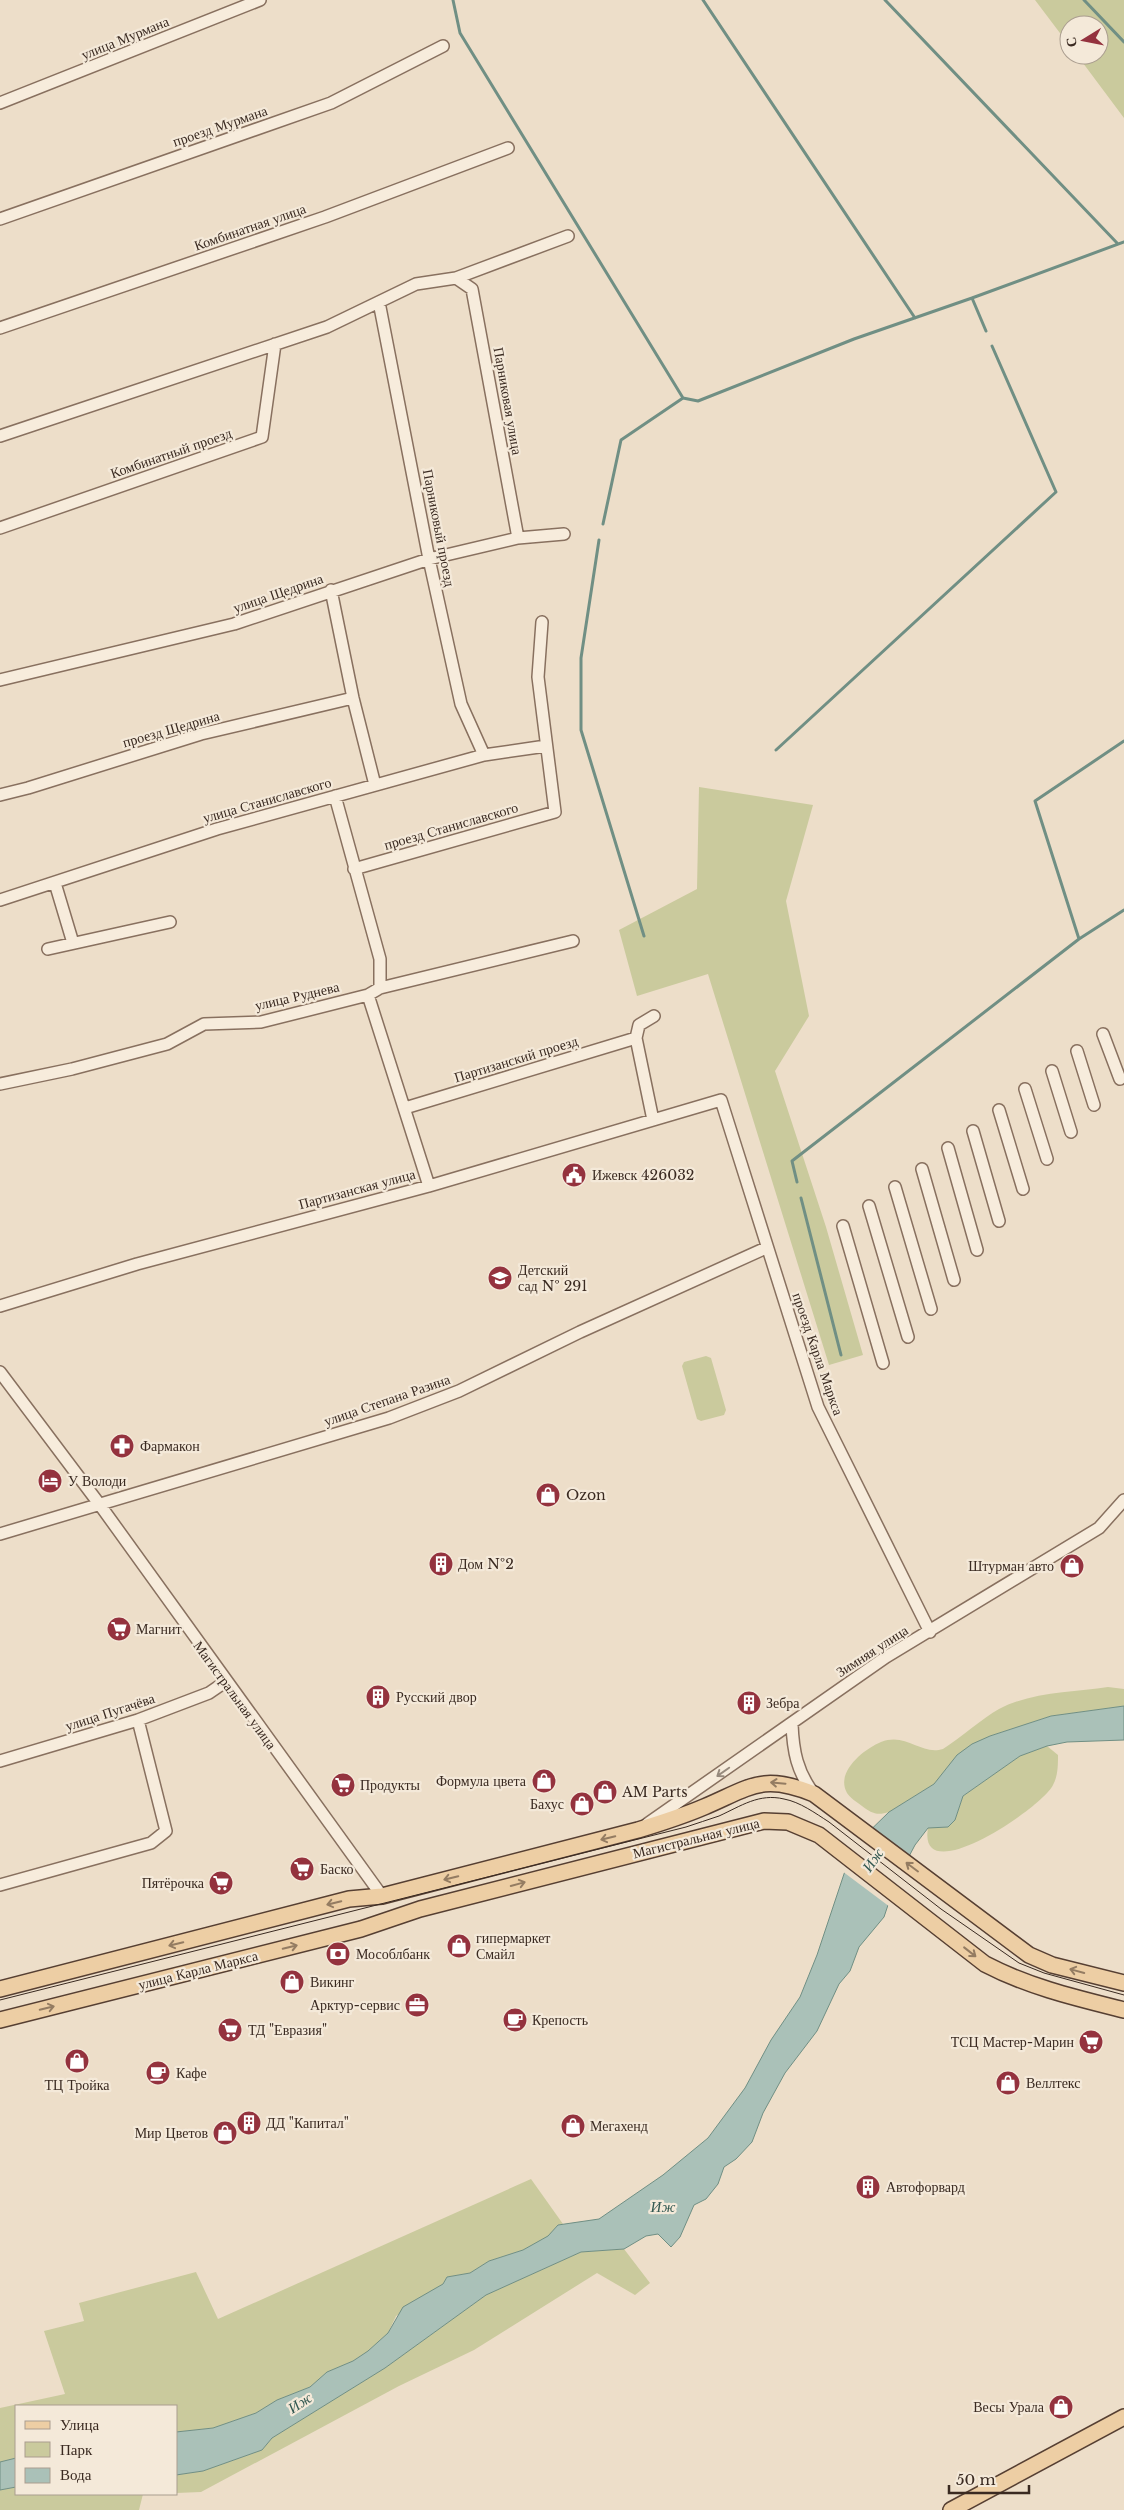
<svg xmlns="http://www.w3.org/2000/svg" width="1124" height="2510" viewBox="0 0 1124 2510" font-family="'Libre Baskerville',serif">
<style>
.green{fill:#caca9d}
.water{fill:#aac1b8;stroke:#708f84}
.pier{fill:#eddec9}
.lines{fill:none;stroke-linecap:round;stroke-linejoin:round}
.stream{stroke:#708f84;stroke-width:3}
.minor-casing{stroke:#88705f;stroke-width:14}
.major-casing{stroke:#563f32;stroke-width:18}
.minor{stroke:#f7ecdc;stroke-width:11}
.major{stroke:#edcea4;stroke-width:15}
.tram{stroke:#3a2a21;stroke-width:1}
.oneway{stroke:#988b7e}
.oneway2{stroke:#947c62}
.labels{text-anchor:middle;stroke-width:4.5;stroke-linejoin:round;paint-order:stroke}
.street-label{font-size:14px;fill:#3a2a21;stroke:#f4e9d9}
.poi-label{font-size:14px;fill:#3a2a21;stroke:#f4e9d9;text-anchor:start}
.water-label{font-size:15px;font-style:italic;fill:#325851;stroke:#f4e9d9}
</style>
<rect width="100%" height="100%" fill="#eddec9"/>
<path class="green" d="M1035,0h89v118l-47,-63h22v-30h-30v20z
M699,787l114,18 -27,96 23,115 -34,55 51,156 37,128 -34,10 -121,-391 -71,22 -18,-66 78,-41z
M706,1356l5,2 15,52 -2,5 -23,6 -4,-2 -15,-53 2,-4z
M1108,1687l16,2v17l-73,10 -61,20 -43,35 -13,13 -45,28c-12,4 -18,1 -27,-6 -5,-4 -12,-8 -15,-13 -12,-21 17,-44 34,-51 26,-10 40,14 62,7 17,-11 40,-31 56,-40 32,-17 75,-17 109,-22z
M1047,1746l11,9c0,10 0,21 -5,30 -11,23 -136,107 -125,43l27,-8 8,-24 57,-40z
M531,2179l32,45 -5,1 -9,11 -26,14 -34,11 -19,12 -23,4 -4,7 -47,32 -8,17 -20,18 -15,10 -26,11 -17,15 -33,13 -21,13 -43,15 -37,4v-26h-160v52l-16,4v-54l65,-14 -21,-63 40,-10 -5,-18 117,-31 22,47z
M624,2249l26,34 -15,12 -38,-22 -123,77 -75,36 -198,106 -25,1v-18l27,-4 59,-21 10,-12 113,-70 101,-73 95,-43z
M16,2487v7h144h-17l-4,16h-139v-20z"/>
<path class="water" d="M1124,1706v34l-57,2 -20,4 -27,10 -57,40 -8,24 -7,7 -20,1 -13,17 -19,36 -12,36 -25,30 -9,24 -11,13 -22,47 -32,42 -22,40 -11,29 -16,17 -12,8 -6,17 -12,15 -12,6 -14,32 -9,10 -13,-13 -12,2 -22,13 -43,3 -95,43 -101,73 -113,70 -10,12 -59,21 -27,4v-43l37,-4 43,-15 21,-13 33,-13 17,-15 26,-11 15,-10 20,-18 15,-26 40,-23 4,-7 23,-4 19,-12 34,-11 25,-14 10,-11 41,-6 64,-44 45,-37 37,-50 26,-48 29,-43 17,-42 36,-108 36,-35 45,-28 23,-29 15,-11 18,-8 61,-20z
M16,2458v29l-16,3v-28z"/>
<path class="pier" d="M870,1827l41,30 -13,25 -8,25 -48,-36 9,-25z"/>
<g class="lines">
<path class="stream" d="M453,0l7,33 223,365
M703,0l212,318
M885,0l233,244
M1084,0l40,42
M986,331l-14,-33 152,-56
M603,524l18,-84 62,-42 15,3 156,-62 118,-41
M599,540l-18,118v72l63,206
M776,750l280,-258 -64,-146
M1079,939l45,-29
M797,1182l-5,-21 287,-222 -44,-138 89,-60
M801,1198l40,157"/>
<defs>
<path id="minor" d="M0,103l260,-103
M0,219l331,-116 112,-57
M456,278l16,11 46,249
M379,302l50,257 32,145 23,51
M0,328l325,-111 183,-69
M0,436l327,-109 89,-43 40,-6 112,-42
M0,528l262,-91 13,-93
M331,590l22,108 22,87
M0,680l234,-56 195,-65 89,-21 46,-4
M0,795l28,-7 173,-54 152,-36
M335,796l45,163v29
M354,869l201,-57 -17,-135 4,-55
M55,883l18,60
M0,900l217,-71 267,-74 62,-9
M48,949l122,-27
M368,995l61,191
M1103,1034l17,45
M1077,1051l17,54
M1052,1071l19,61
M0,1084l72,-15 95,-25 37,-20 57,-2 107,-27 12,-7 193,-47
M1025,1089l22,70
M405,1108l231,-70
M999,1110l24,79
M653,1120l-17,-82 3,-13 15,-9
M973,1131l26,90
M948,1148l29,102
M922,1169l32,111
M895,1187l36,122
M869,1206l39,131
M843,1226l40,137
M0,1306l137,-42 292,-78 292,-86 97,307 112,225
M0,1372l100,133 282,391
M0,1534l389,-116 70,-27 121,-59 186,-84
M792,1724c1,27 5,48 22,70
M0,1761l138,-41 71,-27 16,-11
M647,1824l239,-167 213,-129 25,-28
M0,1885l151,-42 15,-12 -28,-111"/>
<path id="major" d="M0,1989l349,-90 33,-3 256,-66c23,-7 45,-14 66,-23 47,-20 58,-34 110,-13l215,161 23,10 72,18
M0,2020l361,-91 59,-20 344,-88 24,1 31,13 166,129c44,23 91,34 139,46
M951,2510l173,-93"/>
</defs>
<use href="#minor" class="minor-casing"/>
<use href="#major" class="major-casing"/>
<use href="#minor" class="minor"/>
<use href="#major" class="major"/>
<path class="tram" d="M0,2000l686,-173c11,-4 22,-7 33,-11 22,-10 40,-23 65,-17 16,3 31,14 45,23l112,87 78,54 25,10 80,22"/>
</g>
<defs><path id="oneway-shaft" d="M-6 0H5M1.5-3L5.5 0L1.5 3" fill="none" stroke-width="1.6" stroke-linecap="round" stroke-linejoin="round" transform="scale(1.25)"/></defs>
<use class="oneway" href="#oneway-shaft" transform="translate(723 1772) rotate(145)"/>
<g class="oneway2">
<use href="#oneway-shaft" transform="translate(778 1783) rotate(-175)"/>
<use href="#oneway-shaft" transform="translate(608 1838) rotate(166)"/>
<use href="#oneway-shaft" transform="translate(912 1867) rotate(-143)"/>
<use href="#oneway-shaft" transform="translate(451 1878) rotate(166)"/>
<use href="#oneway-shaft" transform="translate(518 1884) rotate(-15)"/>
<use href="#oneway-shaft" transform="translate(334 1903) rotate(166)"/>
<use href="#oneway-shaft" transform="translate(176 1944) rotate(166)"/>
<use href="#oneway-shaft" transform="translate(290 1947) rotate(-13)"/>
<use href="#oneway-shaft" transform="translate(970 1952) rotate(38)"/>
<use href="#oneway-shaft" transform="translate(1077 1971) rotate(-165)"/>
<use href="#oneway-shaft" transform="translate(47 2008) rotate(-14)"/>
</g>
<defs>
<symbol id="civic-disc" viewBox="-11 -11 22 22"><circle r="9.5" fill="#94323e" stroke="#f4e9d9"/><path d="M-.6-6.5H3V-4.5H.6V-3L4-1V1h2V6H-6V1h2V-1L-.6-3ZM-1.2 2.5V6h2.4V2.5Z" fill="#fff"/></symbol>
<symbol id="school-disc" viewBox="-11 -11 22 22"><circle r="9.5" fill="#94323e" stroke="#f4e9d9"/><path d="M0-5L7-2L0 1L-7-2ZM-4 1L0 2.5L4 1V4Q0 6-4 4Z" fill="#fff"/></symbol>
<symbol id="pharmacy-disc" viewBox="-11 -11 22 22"><circle r="9.5" fill="#94323e" stroke="#f4e9d9"/><path d="M-2-6h4v4h4v4h-4v4h-4v-4h-4v-4h4Z" fill="#fff"/></symbol>
<symbol id="hotel-disc" viewBox="-11 -11 22 22"><circle r="9.5" fill="#94323e" stroke="#f4e9d9"/><path d="M-6-4.5h1.5V1H6V5H4.5V3h-9V5H-6ZM-4 0a1.8 1.8 0 1 1 3.6 0ZM.5 0V-2.5h3Q6-2.5 6 0Z" fill="#fff"/></symbol>
<symbol id="shop-disc" viewBox="-11 -11 22 22"><circle r="9.5" fill="#94323e" stroke="#f4e9d9"/><path d="M-5-2.5h2.3a2.7 3.5 0 0 1 5.4 0H5L5.5 6h-11ZM-1.5-2.5h3a1.5 2.3 0 0 0-3 0Z" fill="#fff"/></symbol>
<symbol id="building-disc" viewBox="-11 -11 22 22"><circle r="9.5" fill="#94323e" stroke="#f4e9d9"/><path d="M-4-6H4V6H1V3H-1V6H-4ZM-2.5-4.3h1.7v1.8h-1.7ZM.8-4.3h1.7v1.8H.8ZM-2.5-1h1.7V.8h-1.7ZM.8-1h1.7V.8H.8Z" fill="#fff"/></symbol>
<symbol id="supermarket-disc" viewBox="-11 -11 22 22"><circle r="9.5" fill="#94323e" stroke="#f4e9d9"/><path d="M-6-5.5h2.5l.6 2H6L4.5 2H-2.5L-4.4-4H-6ZM-1.5 3.2a1.3 1.3 0 1 0 .1 0ZM3 3.2a1.3 1.3 0 1 0 .1 0Z" fill="#fff"/></symbol>
<symbol id="bank-disc" viewBox="-11 -11 22 22"><circle r="9.5" fill="#94323e" stroke="#f4e9d9"/><path d="M-6-4H6V4H-6ZM0-2.3a2.3 2.3 0 1 0 0 4.6a2.3 2.3 0 1 0 0-4.6Z" fill="#fff"/></symbol>
<symbol id="office-disc" viewBox="-11 -11 22 22"><circle r="9.5" fill="#94323e" stroke="#f4e9d9"/><path d="M-6-3h4V-5.5h4V-3h4V5H-6ZM-1-4.5V-3h2v-1.5ZM-6 0V1H6V0Z" fill="#fff"/></symbol>
<symbol id="cafe-disc" viewBox="-11 -11 22 22"><circle r="9.5" fill="#94323e" stroke="#f4e9d9"/><path d="M-5.5-4.5H6V0H3Q3 3.5 0 3.5H-2.5Q-5.5 3.5-5.5 0ZM3-3.2v2h1.7v-2ZM-6 4.5H4V6H-6Z" fill="#fff"/></symbol>
</defs>
<g fill-rule="evenodd">
<use href="#civic-disc" x="560" y="1161" width="28" height="28"/>
<use href="#school-disc" x="486" y="1264" width="28" height="28"/>
<use href="#pharmacy-disc" x="108" y="1432" width="28" height="28"/>
<use href="#hotel-disc" x="36" y="1467" width="28" height="28"/>
<use href="#shop-disc" x="534" y="1481" width="28" height="28"/>
<use href="#building-disc" x="427" y="1550" width="28" height="28"/>
<use href="#shop-disc" x="1058" y="1552" width="28" height="28"/>
<use href="#supermarket-disc" x="105" y="1615" width="28" height="28"/>
<use href="#building-disc" x="364" y="1683" width="28" height="28"/>
<use href="#building-disc" x="735" y="1689" width="28" height="28"/>
<use href="#shop-disc" x="530" y="1767" width="28" height="28"/>
<use href="#supermarket-disc" x="329" y="1771" width="28" height="28"/>
<use href="#shop-disc" x="591" y="1778" width="28" height="28"/>
<use href="#shop-disc" x="568" y="1790" width="28" height="28"/>
<use href="#supermarket-disc" x="288" y="1855" width="28" height="28"/>
<use href="#supermarket-disc" x="207" y="1869" width="28" height="28"/>
<use href="#shop-disc" x="445" y="1932" width="28" height="28"/>
<use href="#bank-disc" x="324" y="1940" width="28" height="28"/>
<use href="#shop-disc" x="278" y="1968" width="28" height="28"/>
<use href="#office-disc" x="403" y="1991" width="28" height="28"/>
<use href="#cafe-disc" x="501" y="2006" width="28" height="28"/>
<use href="#supermarket-disc" x="216" y="2016" width="28" height="28"/>
<use href="#supermarket-disc" x="1077" y="2028" width="28" height="28"/>
<use href="#shop-disc" x="63" y="2047" width="28" height="28"/>
<use href="#cafe-disc" x="144" y="2059" width="28" height="28"/>
<use href="#shop-disc" x="994" y="2069" width="28" height="28"/>
<use href="#building-disc" x="235" y="2109" width="28" height="28"/>
<use href="#shop-disc" x="559" y="2112" width="28" height="28"/>
<use href="#shop-disc" x="211" y="2119" width="28" height="28"/>
<use href="#building-disc" x="854" y="2173" width="28" height="28"/>
<use href="#shop-disc" x="1047" y="2393" width="28" height="28"/>
</g>
<g class="labels">
<g class="street-label">
<text transform="translate(125 38) rotate(-22)" y="5">улица Мурмана</text>
<text transform="translate(220 126) rotate(-19)" y="5">проезд Мурмана</text>
<text transform="translate(250 227) rotate(-19)" y="5">Комбинатная улица</text>
<text transform="translate(508 401) rotate(80)" y="5">Парниковая улица</text>
<text transform="translate(171 453) rotate(-19)" y="5">Комбинатный проезд</text>
<text transform="translate(439 528) rotate(79)" y="5">Парниковый проезд</text>
<text transform="translate(278 593) rotate(-19)" y="5">улица Щедрина</text>
<text transform="translate(171 729) rotate(-16)" y="5">проезд Щедрина</text>
<text transform="translate(267 800) rotate(-16)" y="5">улица Станиславского</text>
<text transform="translate(451 826) rotate(-16)" y="5">проезд Станиславского</text>
<text transform="translate(297 996) rotate(-13)" y="5">улица Руднева</text>
<text transform="translate(516 1059) rotate(-17)" y="5">Партизанский проезд</text>
<text transform="translate(357 1189) rotate(-15)" y="5">Партизанская улица</text>
<text transform="translate(818 1354) rotate(71)" y="5">проезд Карла Маркса</text>
<text transform="translate(387 1400) rotate(-19)" y="5">улица Степана Разина</text>
<text transform="translate(872 1651) rotate(-33)" y="5">Зимняя улица</text>
<text transform="translate(235 1695) rotate(54)" y="5">Магистральная улица</text>
<text transform="translate(110 1712) rotate(-18)" y="5">улица Пугачёва</text>
<text transform="translate(696 1838) rotate(-14)" y="5">Магистральная улица</text>
<text transform="translate(198 1970) rotate(-14)" y="5">улица Карла Маркса</text>
</g>
<g class="poi-label">
<text x="592" y="1180">Ижевск 426032</text>
<text x="518" y="1275">Детский<tspan x="518" dy="16">сад № 291</tspan></text>
<text x="140" y="1451">Фармакон</text>
<text x="68" y="1486">У Володи</text>
<text x="566" y="1500">Ozon</text>
<text x="458" y="1569">Дом №2</text>
<text x="1054" y="1571" text-anchor="end">Штурман авто</text>
<text x="136" y="1634">Магнит</text>
<text x="396" y="1702">Русский двор</text>
<text x="766" y="1708">Зебра</text>
<text x="526" y="1786" text-anchor="end">Формула цвета</text>
<text x="360" y="1790">Продукты</text>
<text x="622" y="1797">AM Parts</text>
<text x="564" y="1809" text-anchor="end">Бахус</text>
<text x="320" y="1874">Баско</text>
<text x="204" y="1888" text-anchor="end">Пятёрочка</text>
<text x="476" y="1943">гипермаркет<tspan x="476" dy="16">Смайл</tspan></text>
<text x="356" y="1959">Мособлбанк</text>
<text x="310" y="1987">Викинг</text>
<text x="400" y="2010" text-anchor="end">Арктур-сервис</text>
<text x="532" y="2025">Крепость</text>
<text x="248" y="2035">ТД "Евразия"</text>
<text x="1074" y="2047" text-anchor="end">ТСЦ Мастер-Марин</text>
<text x="176" y="2078">Кафе</text>
<text x="1026" y="2088">Веллтекс</text>
<text x="77" y="2090" text-anchor="middle">ТЦ Тройка</text>
<text x="266" y="2128">ДД "Капитал"</text>
<text x="590" y="2131">Мегахенд</text>
<text x="208" y="2138" text-anchor="end">Мир Цветов</text>
<text x="886" y="2192">Автофорвард</text>
<text x="1044" y="2412" text-anchor="end">Весы Урала</text>
</g>
<g class="water-label">
<text transform="translate(873 1860) rotate(-55)" y="5">Иж</text>
<text x="663" y="2212">Иж</text>
<text transform="translate(300 2403) rotate(-33)" y="5">Иж</text>
</g>
</g>
<rect x="15" y="2405" width="162" height="90" fill="#f4e9d9" stroke="#aa9d8f"/>
<rect x="25" y="2421" width="25" height="8" fill="#edcea4" stroke="#aa9d8f"/>
<text x="60" y="2430" font-size="15" fill="#3a2a21">Улица</text>
<rect x="25" y="2442" width="25" height="15" fill="#caca9d" stroke="#aa9d8f"/>
<text x="60" y="2455" font-size="15" fill="#3a2a21">Парк</text>
<rect x="25" y="2468" width="25" height="15" fill="#aac1b8" stroke="#aa9d8f"/>
<text x="60" y="2480" font-size="15" fill="#3a2a21">Вода</text>
<g transform="translate(1084 40) rotate(260)"><circle r="24" fill="#f4e9d9" stroke="#aa9d8f"/>
<path d="M0-4L9 19L0 12L-9 19Z" fill="#94323e"/>
<text y="-8" font-size="14" font-weight="bold" text-anchor="middle" fill="#3a2a21">С</text>
</g>
<path d="M949 2485v8h80v-8" fill="none" stroke="#3a2a21" stroke-width="2.5"/>
<text x="956" y="2485" font-size="15" fill="#3a2a21" stroke="#f4e9d9" stroke-width="4" paint-order="stroke">50 m</text>
</svg>
